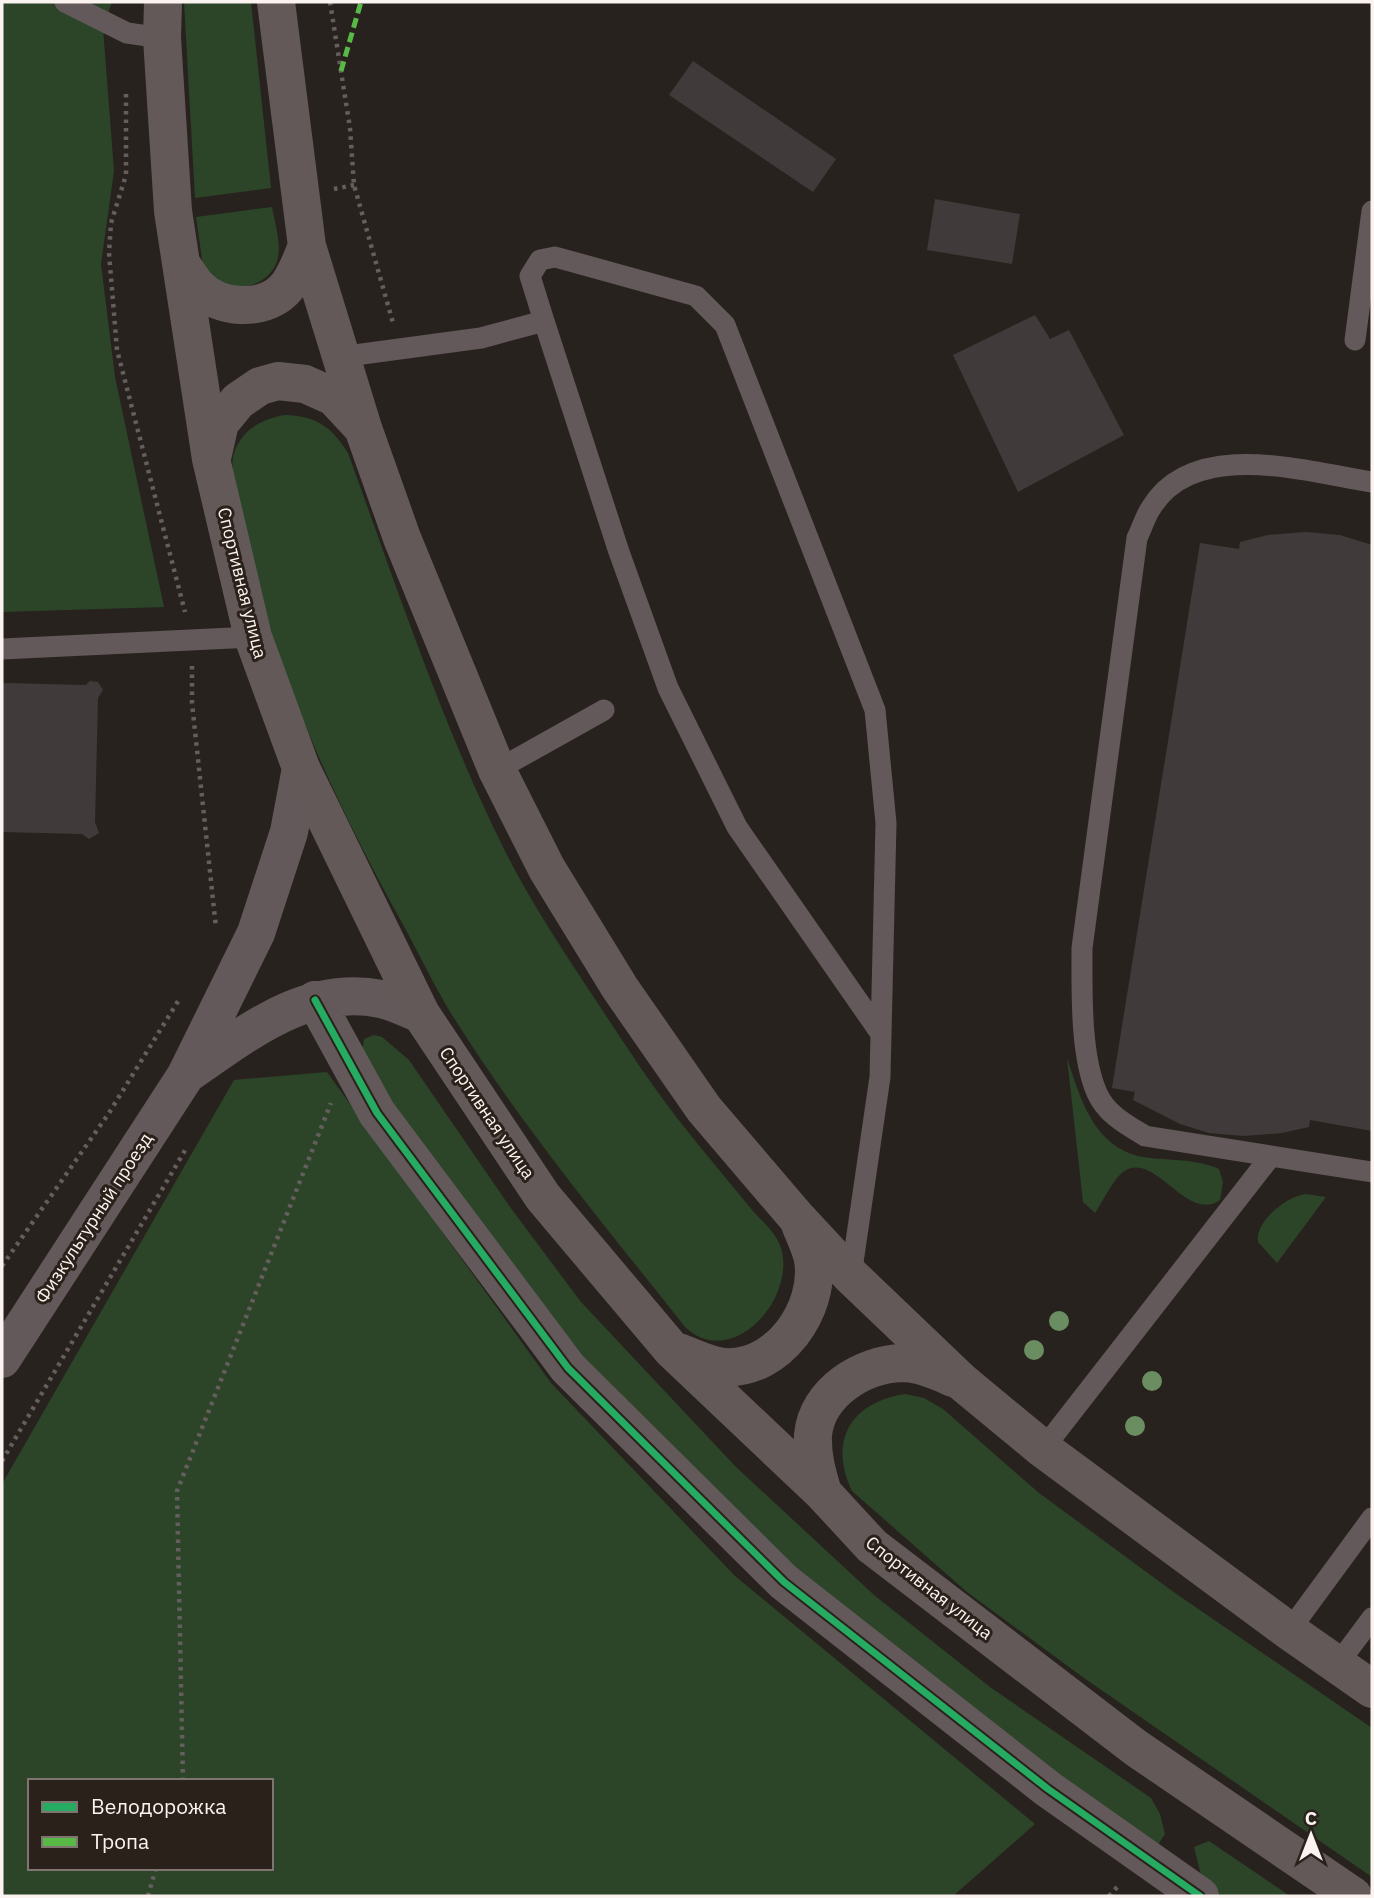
<svg xmlns="http://www.w3.org/2000/svg" width="1374" height="1898" viewBox="0 0 1374 1898" font-family="'IBM Plex Sans',sans-serif">
<style>
.green{fill:#2c4528;fill-rule:evenodd}
.building{fill:#403b3a}
.lines{fill:none;stroke-linecap:round;stroke-linejoin:round}
.path{stroke:#645e5d;stroke-width:4.5;stroke-dasharray:3.5 5;stroke-linecap:butt}
.lane{stroke:#63585a;stroke-width:21}
.street{stroke:#63585a;stroke-width:38}
.primary{stroke:#645959;stroke-width:38}
.quiet{stroke:#58b947;stroke-width:5;stroke-dasharray:10 5;stroke-linecap:butt}
.cycleway-casing{stroke:#2b211b;stroke-width:11}
.cycleway{stroke:#26ab63;stroke-width:7}
.tree{fill:#6a8e61}
.labels{text-anchor:middle;stroke-width:6;stroke-linejoin:round;paint-order:stroke}
.street-label{font-size:18px;fill:#faf3ef;stroke:#2b211b}
</style>
<rect width="100%" height="100%" fill="#28221e"/>
<path class="green" d="M2,2h110l-9,26 11,143 -13,93 14,113 49,230 -162,5z
M184,2h67l20,186 -76,10z
M272,207c3,17 10,38 5,54 -6,20 -34,33 -54,23 -7,-4 -14,-13 -20,-18l-7,-49z
M285,415c31,1 47,12 63,38 48,132 92,266 154,392 23,47 54,95 83,139 30,45 59,91 92,134 24,31 50,61 75,92 9,10 22,21 27,33 22,49 -44,129 -93,85 -81,-102 -165,-203 -234,-313 -17,-28 -31,-57 -46,-85 -73,-131 -140,-274 -166,-422 -3,-18 -12,-40 -5,-58 9,-22 28,-31 50,-35z
M374,1035l8,2 27,23 101,147 71,95 155,165 138,128 116,92 161,111 9,16 5,20 -8,12 -140,-94 -238,-190 -193,-195 -208,-276 -16,-39 2,-13z
M1067,1058c13,40 27,90 76,99 26,4 51,1 76,12l4,13 -3,18c-34,24 -65,-51 -97,-28 -11,9 -20,29 -28,41l-12,-11z
M327,1072l224,311 184,193 300,248 -82,72h-951v-412l232,-404zM30,1781h241v87h-241z
M1306,1194l20,3 -49,66 -19,-21c-3,-21 29,-46 48,-48z
M905,1394l19,4 19,11 96,84 136,100 197,135v149l-288,-199 -117,-86 -115,-101c-24,-50 -1,-89 53,-97z
M1209,1841l81,55h-68l-19,-13 -9,-36z"/>
<path class="building" d="M693,61l143,98 -23,33 -144,-97z
M935,199l85,15 -8,50 -85,-14z
M1035,315l15,24 19,-9 55,105 -106,57 -65,-137z
M1306,532l34,3 32,10v586l-62,-11 -1,7 -27,6 -39,3 -34,-3 -29,-9 -47,-24 2,-8 -23,-4 88,-545 39,6 1,-7 28,-7z
M90,681l8,1 5,8 -5,8 -3,124 4,11 -10,6 -7,-5 -80,-2v-149l84,2z"/>
<g class="lines">
<path class="path" d="M330,2l20,126 4,57 39,138
M126,94v81l-15,48 -2,30 8,97 68,262
M334,189l20,-4
M192,666v37l24,225
M2,1266l107,-153 71,-115
M2,1461l185,-314
M183,1781l-6,-290 154,-388
M148,1896l8,-28
M1109,1896l10,-11"/>
<path class="lane" d="M65,2l62,31 35,5
M544,321l75,231 49,136 69,139 144,207
M1355,340l17,-129
M340,357l141,-19 63,-17 -14,-45 10,-16 15,-3 141,39 29,29 150,385 11,113 -6,254 -29,199
M1372,482c-65,-10 -178,-45 -221,26 -6,9 -9,20 -14,30l-55,410c0,41 -2,107 15,145 9,21 30,32 48,43l227,36
M2,649l251,-12
M497,770l107,-60
M1043,1449l228,-293
M1289,1631l83,-113
M1337,1665l35,-47"/>
<path class="street" d="M315,1000l62,113 191,255 216,214 264,207 152,107
M187,1074c59,-40 118,-90 194,-75 13,3 27,10 40,15
M2,1359l184,-284 70,-142 33,-101 12,-64"/>
<path class="primary" d="M163,2l-1,36 11,173 38,248 42,178 48,131 120,246 122,183 129,153 151,143 49,53 264,202 217,148
M276,2l31,244 56,182 39,110 95,232 50,99 73,119 84,121 94,110 53,57 111,106 81,67 246,182 83,58
M182,265c5,7 10,16 16,22 21,22 64,25 86,3 11,-11 17,-30 23,-44
M212,458l8,-35 18,-22 22,-15 18,-5 27,3 29,13 28,30
M678,1352c14,5 32,14 46,15 54,4 97,-58 89,-107 -2,-12 -9,-25 -13,-36
M823,1493c-6,-20 -11,-38 -10,-58 4,-43 50,-71 89,-72 17,0 36,8 51,15"/>
<path class="quiet" d="M341,71l20,-69"/>
<defs>
<path id="cycleway" d="M315,1000l62,113 191,255 216,214 264,207 152,107"/>
</defs>
<use href="#cycleway" class="cycleway-casing"/>
<use href="#cycleway" class="cycleway"/>
</g>
<g class="tree">
<circle cx="1059" cy="1321" r="10"/>
<circle cx="1034" cy="1350" r="10"/>
<circle cx="1152" cy="1381" r="10"/>
<circle cx="1135" cy="1426" r="10"/>
</g>
<g class="labels">
<g class="street-label">
<text transform="translate(242 583) rotate(76)" y="6">Спортивная улица</text>
<text transform="translate(487 1113) rotate(56)" y="6">Спортивная улица</text>
<text transform="translate(94 1218) rotate(-57)" y="6">Физкультурный проезд</text>
<text transform="translate(929 1588) rotate(38)" y="6">Спортивная улица</text>
</g>
</g>
<rect width="1374" height="1898" fill="none" stroke="#faf3ef" stroke-width="7"/>
<rect x="28" y="1779" width="245" height="91" fill="#2b211b" stroke="#7e7570" stroke-width="2"/>
<rect x="42" y="1802" width="35" height="10" fill="#26ab63" stroke="#7e7570" stroke-width="2"/>
<text x="91" y="1814" font-size="21" fill="#faf3ef">Велодорожка</text>
<rect x="42" y="1837" width="35" height="10" fill="#58b947" stroke="#7e7570" stroke-width="2"/>
<text x="91" y="1849" font-size="21" fill="#faf3ef">Тропа</text>
<g transform="translate(1311 1835)" stroke="#2b211b" stroke-width="5" paint-order="stroke">
<path d="M0-5L12 26L0 18L-12 26Z" fill="#faf3ef"/>
<text y="-10" font-size="19" font-weight="bold" text-anchor="middle" fill="#faf3ef">С</text>
</g>
</svg>
